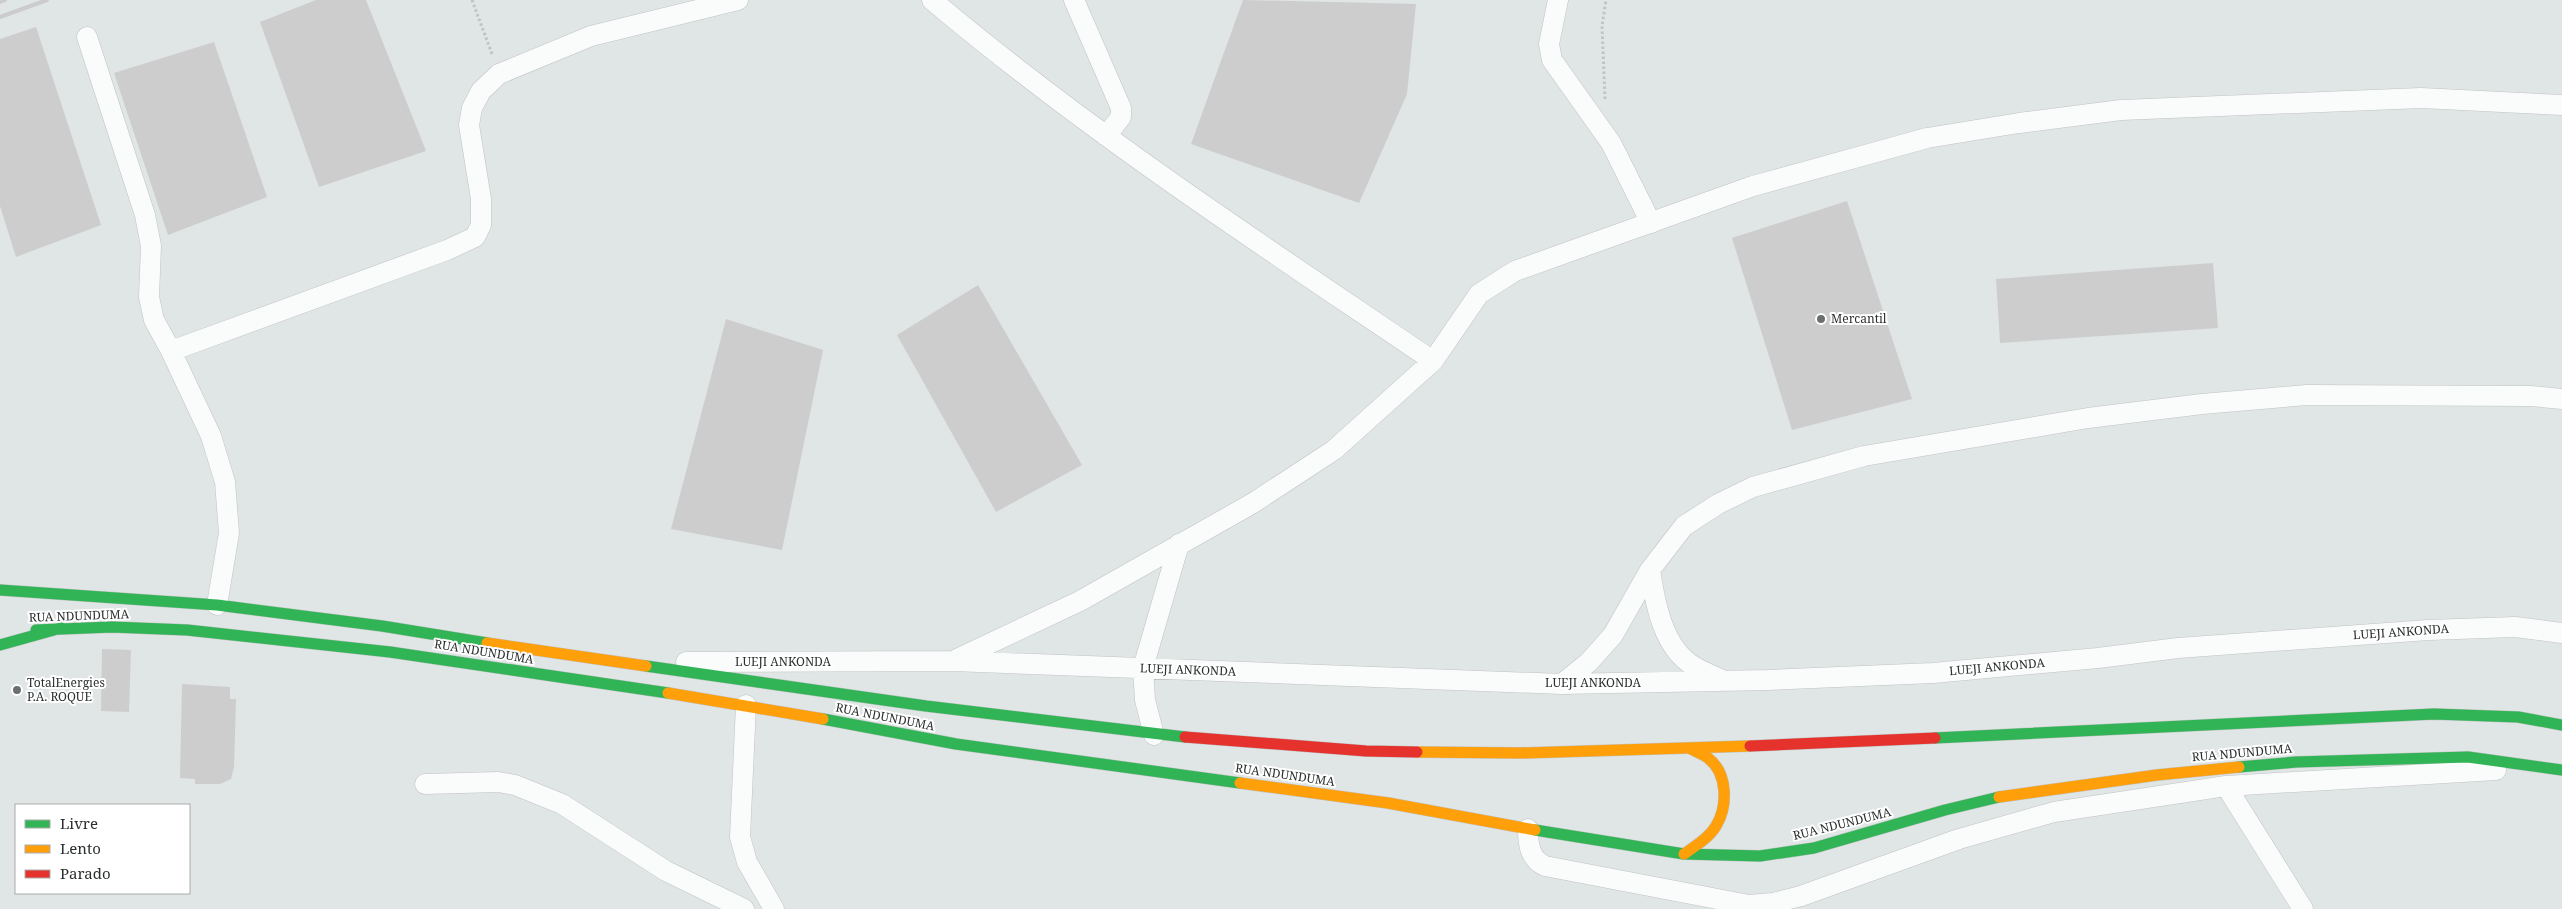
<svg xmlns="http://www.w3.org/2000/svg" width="2562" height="909" viewBox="0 0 2562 909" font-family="'Noto Serif',serif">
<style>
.building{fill:#cdcdce}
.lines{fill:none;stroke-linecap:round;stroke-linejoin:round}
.street-casing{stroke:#c0c3c4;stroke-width:21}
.fast-casing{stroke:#c0c3c4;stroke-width:12}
.slow-casing{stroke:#c0c3c4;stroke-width:12}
.jam-casing{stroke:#c0c3c4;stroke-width:12}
.path{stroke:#c2c3c3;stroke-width:3;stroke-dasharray:2.5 2.5;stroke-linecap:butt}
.street{stroke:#fafbfb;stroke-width:20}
.fast{stroke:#30b455;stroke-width:11}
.slow{stroke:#ff9f0a;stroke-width:11}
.jam{stroke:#e5322d;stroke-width:11}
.rail{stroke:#ccc;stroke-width:4}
.poi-dot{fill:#6b6f6f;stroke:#fff;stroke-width:2}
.labels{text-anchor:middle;stroke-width:4;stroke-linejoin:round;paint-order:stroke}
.poi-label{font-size:12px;fill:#2c2f2f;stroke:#fff;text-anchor:start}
.street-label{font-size:12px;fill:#2c2f2f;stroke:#fff}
</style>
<rect width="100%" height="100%" fill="#e0e5e5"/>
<path class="building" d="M316,0h50l60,151 -107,36 -59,-165z
M1243,0l173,4 -9,90 -48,109 -168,-59z
M36,27l65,198 -85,32 -16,-51v-167z
M214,42l53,155 -99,38 -54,-162z
M1847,201l65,198 -120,31 -60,-192z
M2213,263l5,65 -218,15 -4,-64z
M978,285l104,180 -86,47 -99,-177z
M726,319l97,31 -41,200 -111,-21z
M102,649l29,1 -2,62 -28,-1z
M182,684l48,3v12h6l-2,68 -3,12 -11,5h-25v-5l-15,-1z"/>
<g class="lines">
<defs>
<path id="street" d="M932,0c158,133 330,245 501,361
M1074,0l47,108v9l-15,19
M1558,0l-9,44 3,16 59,83 40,80
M87,37l58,178 6,31 -2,51 5,23 17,31 40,85 14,46 4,51 -12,72
M171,351l276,-101 28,-13 6,-12v-26l-12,-74 3,-17 9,-17 18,-17 92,-38 147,-36
M1650,570c5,33 13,79 45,97 8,5 17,8 25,12
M957,659l123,-58 173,-98 81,-53 99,-89 46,-67 36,-23 238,-85 174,-48 92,-15 102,-13 300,-12 141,7
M686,662l267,-1 609,23 206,-4 165,-7 165,-15 80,-10 250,-18 87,-3 47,6
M1562,684l27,-22 24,-27 37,-65 34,-44 34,-22 35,-17 111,-31 224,-38 114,-14 105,-9 224,1 31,3
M746,705l-6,132 7,25 27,47
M1154,735l-9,-35 -2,-32 36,-124
M425,784l73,-2 17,3 47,19 104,67 78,38
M2226,786l77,123
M1528,829c0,16 2,30 17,37l204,39 24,-2 28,-7 158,-57 95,-27 172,-26 270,-16"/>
<path id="fast" d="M0,590l217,15 165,21 105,17
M36,630l76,-3 75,3 203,22 278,41
M0,645l61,-17
M646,666l280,40 259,31
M823,719l133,25 284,39
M1935,738l499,-24 84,3 44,8
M2239,767l57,-5 172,-5 94,13
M1535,830l149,24 76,2 54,-8 131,-38 54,-13"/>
<path id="slow" d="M487,643l159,23
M668,693l155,26
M1417,752l104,1 229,-7
M1240,783l148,20 147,27
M1999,797l158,-22 82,-8
M1684,854c11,-8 25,-16 32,-28 12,-20 12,-53 -8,-68 -5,-4 -11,-6 -17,-9"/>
<path id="jam" d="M1185,737l181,14 51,1
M1750,746l185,-8"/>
</defs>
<use href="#street" class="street-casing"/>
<use href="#fast" class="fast-casing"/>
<use href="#slow" class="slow-casing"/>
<use href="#jam" class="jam-casing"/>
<path class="path" d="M472,0l20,54
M1605,99l-3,-73 4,-26"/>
<use href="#street" class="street"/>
<use href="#fast" class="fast"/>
<use href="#slow" class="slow"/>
<use href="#jam" class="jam"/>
<path class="rail" d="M0,2l5,-2
M0,17l47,-17"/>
</g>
<g class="poi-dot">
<circle cx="1821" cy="319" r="5"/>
<circle cx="17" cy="690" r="5"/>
</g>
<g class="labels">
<g class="poi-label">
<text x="1831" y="323">Mercantil</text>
<text x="27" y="687">TotalEnergies<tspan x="27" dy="14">P.A. ROQUE</tspan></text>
</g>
<g class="street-label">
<text transform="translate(79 616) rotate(-2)" y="4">RUA NDUNDUMA</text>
<text transform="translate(2401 632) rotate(-4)" y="4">LUEJI ANKONDA</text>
<text transform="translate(484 652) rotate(9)" y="4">RUA NDUNDUMA</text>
<text x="783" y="666">LUEJI ANKONDA</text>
<text transform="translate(1997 667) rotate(-5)" y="4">LUEJI ANKONDA</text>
<text transform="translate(1188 670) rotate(2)" y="4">LUEJI ANKONDA</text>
<text x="1593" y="687">LUEJI ANKONDA</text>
<text transform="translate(885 717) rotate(11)" y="4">RUA NDUNDUMA</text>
<text transform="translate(2242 753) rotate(-5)" y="4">RUA NDUNDUMA</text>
<text transform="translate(1285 775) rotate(8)" y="4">RUA NDUNDUMA</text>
<text transform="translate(1842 824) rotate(-14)" y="4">RUA NDUNDUMA</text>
</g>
</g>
<rect x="15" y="804" width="175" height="90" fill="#ffffff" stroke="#abacac"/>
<rect x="25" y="820" width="25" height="8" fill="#30b455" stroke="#abacac"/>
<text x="60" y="829" font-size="15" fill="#2c2f2f">Livre</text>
<rect x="25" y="845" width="25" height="8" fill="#ff9f0a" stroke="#abacac"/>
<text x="60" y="854" font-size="15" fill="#2c2f2f">Lento</text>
<rect x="25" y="870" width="25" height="8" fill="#e5322d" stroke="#abacac"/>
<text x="60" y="879" font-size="15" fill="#2c2f2f">Parado</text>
</svg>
